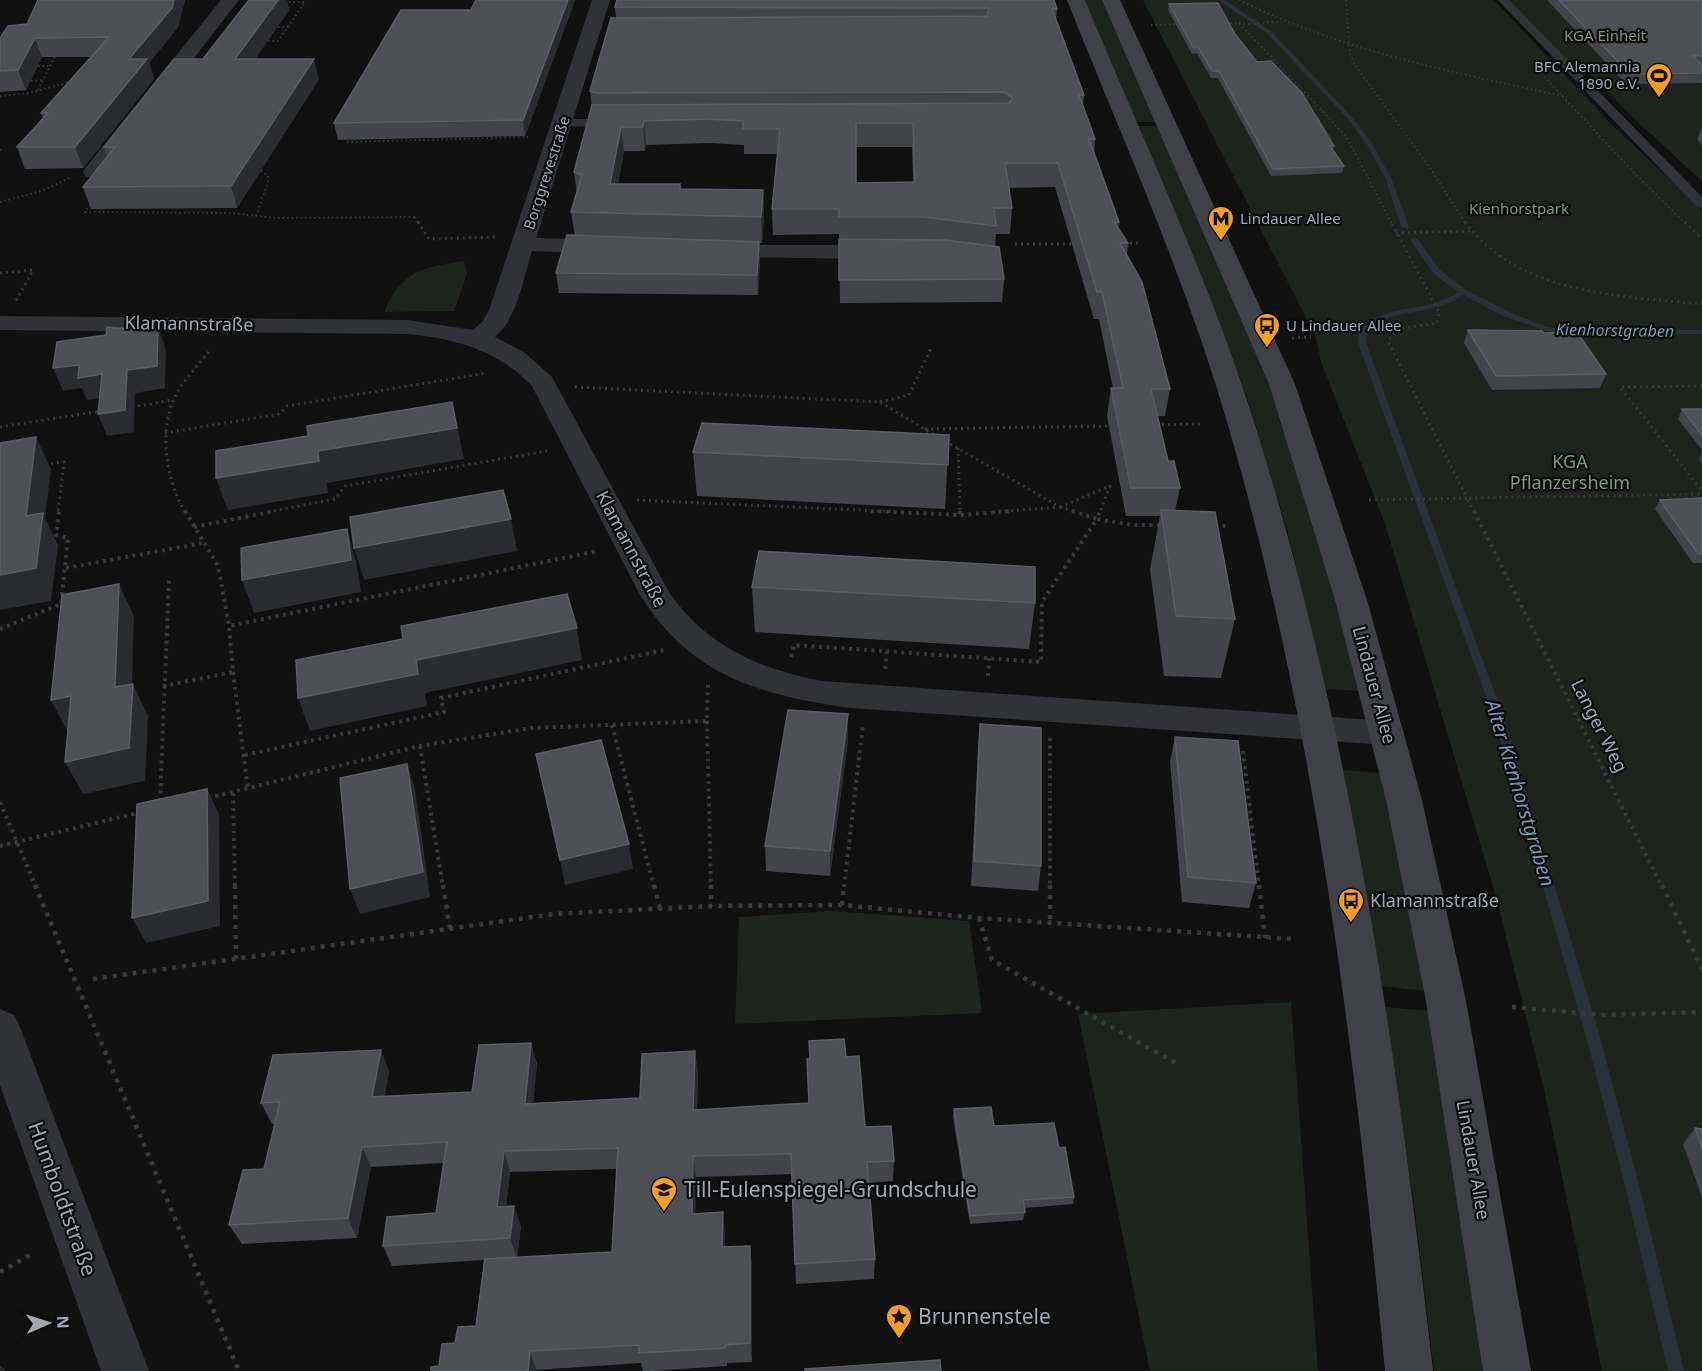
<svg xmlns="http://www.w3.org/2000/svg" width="1702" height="1371" viewBox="0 0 1702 1371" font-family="'Noto Sans',sans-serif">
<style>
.green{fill:#1c241d}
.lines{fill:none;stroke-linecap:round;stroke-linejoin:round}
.stream{fill:#283137;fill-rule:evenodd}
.path-far3{stroke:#37393d;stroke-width:2;stroke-dasharray:1.5 3;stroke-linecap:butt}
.path-far2{stroke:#37393d;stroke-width:3;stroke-dasharray:2 4;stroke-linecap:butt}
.path-far1{stroke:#37393d;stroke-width:4;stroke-dasharray:3 4.5;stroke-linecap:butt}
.path{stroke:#37393d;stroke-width:4.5;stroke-dasharray:4 6;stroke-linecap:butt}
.service{fill:#313236;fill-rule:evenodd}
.minor{fill:#313236;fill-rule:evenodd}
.tertiary{fill:#313236;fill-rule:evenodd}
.secondary{fill:#3f4146;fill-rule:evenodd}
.path-bridge{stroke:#37393d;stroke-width:2;stroke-dasharray:1.5 3;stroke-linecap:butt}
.wall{fill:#434449;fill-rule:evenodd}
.shaded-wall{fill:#2a2b2e}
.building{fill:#4d4f54;stroke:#5a5d63;stroke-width:1.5;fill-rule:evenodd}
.labels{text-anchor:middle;stroke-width:4.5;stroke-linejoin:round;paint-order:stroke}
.far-park-label{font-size:15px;fill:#779e77;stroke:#0b0b0c}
.far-poi-label{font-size:15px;fill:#a1a7b2;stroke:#0b0b0c;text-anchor:start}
.far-street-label{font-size:15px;fill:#a1a7b2;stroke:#0b0b0c}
.far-water-label{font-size:16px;font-style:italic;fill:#7699af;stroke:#0b0b0c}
.street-label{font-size:18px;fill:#a1a7b2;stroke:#0b0b0c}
.park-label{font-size:18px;fill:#779e77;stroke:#0b0b0c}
.poi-label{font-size:18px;fill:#a1a7b2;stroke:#0b0b0c;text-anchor:start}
.water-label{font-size:20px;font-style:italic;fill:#7699af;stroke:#0b0b0c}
.near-poi-label{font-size:21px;fill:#a1a7b2;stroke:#0b0b0c;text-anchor:start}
.near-street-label{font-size:21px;fill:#a1a7b2;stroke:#0b0b0c}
</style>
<rect width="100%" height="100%" fill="#101011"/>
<path class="green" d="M1085,0h18l54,122h-21z
M1143,0h351l120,127 88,82v1162h-100l-58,-282 -47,-189 -112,-376 -64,-162 -5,-25z
M1509,0h193v181l-60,-55 -54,-54h-14z
M1138,126h21l110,257 31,94 61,214 -35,-2 -39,-160 -40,-132z
M464,261l3,13 -13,37 -70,1c18,-41 38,-45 80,-51z
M1343,770l38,3 44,218 -44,-5z
M831,911l138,10 13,92 -247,11 4,-107z
M1291,1002l27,369h-168l-72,-357z
M1384,1007l45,4 57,360h-52l-20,-167z"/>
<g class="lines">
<path class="stream" d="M1218,0h7l46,31 81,86 20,26 20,37 17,47 -1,2 -7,-2 -15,-47 -20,-37 -18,-24 -81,-86z
M1411,238h6l23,32 26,20 43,22 38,15 23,3h132v4h-132l-24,-3 -43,-15 -40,-21c-27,21 -69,13 -90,31 -6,5 -6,10 -7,17l139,378 95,316 40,152 44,182h-16l-42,-182 -40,-152 -91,-316 -137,-378c1,-9 2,-15 10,-21 23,-17 62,-10 90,-30l-24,-18 -24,-34z"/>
<path class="path-far3" d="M1239,0c106,52 214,72 328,97
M1346,0l4,54 5,11 75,103 36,56
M1272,22h10
M1239,23l10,1
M1226,24l13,-1 107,113 46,88
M1151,25l28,-1
M278,27h10
M268,41h10l27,-39h-22
M38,66h13
M1538,70l99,106 49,48
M31,81l12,-1
M38,90l18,-36
M0,96l29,-3 41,-11
M347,142l181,-5
M0,150l3,-1
M93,201l-8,11 144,1 47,5 139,-1
M0,202l41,-11 29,-13
M256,216l12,-34v-6l-10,-8
M415,217l4,7"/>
<path class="path-far2" d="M418,222l11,17 67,-2
M1465,222c54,73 155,74 237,82
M1685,222l17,17
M1396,233l76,-2
M1124,243h15
M1015,244h60
M0,273l33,-3 -17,31
M1292,338l19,-1
M1702,386l-82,1 82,104
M575,387l305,15 56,34
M880,402l29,-7 23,-49
M132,407l40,-7
M1156,425l44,-1
M0,427l101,-16
M925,429l187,-3
M165,433l114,-19 8,-8 200,-33
M945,441l115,66
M958,448l2,64
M45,464l19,-2 -6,50
M637,500l266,12
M1369,500l98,-2 -79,-157 9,-12 40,-6 2,-11 -48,-90
M1060,507l17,5
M1060,507l50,-21 -10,26
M185,512c-18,-30 -26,-77 -12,-111 7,-18 26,-36 38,-52
M268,512l67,-13 10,-13 202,-35
M993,512l67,-5
M1474,512l-7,-14 235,-4"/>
<path class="path-far1" d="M185,511l33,55 11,60
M871,511l89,4 52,-4
M960,511v4
M1072,511l25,8 3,-8
M1474,511l188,376
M1215,526h11
M194,527l81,-16
M66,568l137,-25
M0,629l61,-25 7,-66 -12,-3 3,-24
M791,657l3,-12 247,17 1,-60 55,-83 35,6h30
M885,669l2,-17
M233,672l15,118
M988,676l1,-18
M163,686l70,-14 -4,-46 369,-75
M707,721l4,166
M612,725l42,162
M1050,738v149
M420,746l23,141
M1243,751l16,136
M245,755l199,-43 -3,-14 223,-48
M233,793l2,94
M208,798l212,-52 111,-18 176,-7 1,-38
M160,801l9,-221
M0,802l36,85
M0,846l142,-34
M844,887l19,-163"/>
<path class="path" d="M35,885l204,486
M235,885l1,74
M443,885l7,44
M654,885l6,24
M711,885v21
M1050,885v37
M1259,885l6,53
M1662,885l40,84
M842,905l2,-20
M979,918l13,42 187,105
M93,979l461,-65 157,-8 131,-1 137,13 314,21
M1512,1007l91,8 99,-3
M0,1272l32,-18"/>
<path class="service" d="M1498,0h11l193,197v11l-5,-1z
M563,119h50l6,4 -6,4 -54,-1 -2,-3z"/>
<path class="minor" d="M221,0h18l-137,177h-16l-3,-5 3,-5z
M592,0h18l-74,238 73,2 8,2 3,5 -3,5 -8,2 -77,-3c-9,28 -14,66 -37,86l29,15 28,25 117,215c37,54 90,77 153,89l565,40 12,3 5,9 -5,9 -12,3 -537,-37c-91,-13 -159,-32 -210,-113l-108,-209c-34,-36 -76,-47 -124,-52l-408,-4v-14l408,4 65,10 10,-9 6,-11z
M715,245h170l8,2 4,5 -4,5 -8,2 -178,-2 -4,-5 4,-5z"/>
<path class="tertiary" d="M0,1009l14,6 6,12 129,344h-48l-101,-286z"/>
<path class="secondary" d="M1067,0h18c59,143 126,283 172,431 95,305 140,623 176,940h-48c-30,-316 -67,-633 -155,-939 -42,-148 -106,-289 -163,-432z
M1102,0h18l175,384 72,216 55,200 44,201 65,370h-48l-57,-370 -40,-201 -51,-200 -66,-216z"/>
<path class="path-bridge" d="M1249,24l23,-2"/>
</g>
<path class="wall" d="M38,0h147l-7,27 -29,36 5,16 -71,89 -58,1 -8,-22 26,-29 -2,-5 50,-56h-49l-16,33 -26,2v-54l27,-14z
M249,0h38l2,10 -34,49 64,20 -82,129 -146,1 -8,-22 24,-30 -3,-10 99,-88z
M476,0h99l-50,136 -187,4 -4,-17 137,-113z
M617,0l440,9 -1,12 28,74 -1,11 12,33 -1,14 25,69 -1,6 10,15 -1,12 43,134 -5,27h-8l11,45 12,27 -5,23 60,108 -14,59 -57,-2 -14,-107 10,-53h-34l-19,-100 4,-28h2l-14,-69h-5l-39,-132 -46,1 3,20 -2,26h-14l-1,13 9,32 -2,23 -162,1 -1,-69 -66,1 -1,-26 5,-55h-33v-9l-34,-2 -64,2 -1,6h-21l-6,33 63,5 82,1 1,25 -2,28h-3l1,18 -2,34 -199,-2 -3,-20 19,-37 -4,-24 6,-18 -3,-22 18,-65 -2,-16 26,-73 -1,-11zM856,147h56l1,35 -57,1z
M1547,0h155v83l-76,1z
M1169,4l66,30 22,28 77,84 -1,4 11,16 -2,7 -71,3 -53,-98h-7l-14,-25 -5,1 -24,-44z
M1702,127v18l-5,-6z
M1468,330l76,3 62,41 -6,14 -108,2 -28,-47z
M1682,409h20v41l-24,-31z
M949,435l-4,74 -248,-13 -4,-44z
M1702,452v11l-3,-4z
M1702,498v65h-9l-38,-54 5,-9z
M752,587l283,16 -6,46 -274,-17z
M848,714v26l-18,136 -64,-5 -1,-25z
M980,724l61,142 -3,25 -67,-5 7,-137z
M1175,737l81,146 -7,25 -67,-6 -12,-140z
M531,1043l6,21 -4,39 107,-5 58,-26 -1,38 112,-7 37,-46 19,70 29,34 -1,20 -24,2 6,76 -1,20 -78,5 -4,-110 -96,3 -1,37 30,18v15l27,18v97l-25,1v3l-76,5h-8l-2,-8 -105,7 -97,-4 16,-23 21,-17 8,-66 -92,6 -9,-20 53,-33 7,-50 -72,4 -14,71 -115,6 -13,-19 35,-56 11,-45h-3l-11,-21 128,-32 -5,25 88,-4zM617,1169l-5,83 -95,5 4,-31 -15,-20 4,-34z
M954,1109l40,17 65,22 15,49 -1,7 -49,4 1,4 -2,8 -53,4 -17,-107z
M1695,1128l7,1v68l-19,-53z"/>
<path class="shaded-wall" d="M174,0h11l-7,27 -29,36 5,16 -71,89 -8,-21 54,-88z
M278,0h9l2,10 -48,69 -6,-20z
M568,0h7l-50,136 -2,-16z
M35,38l7,19 -16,33 -8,-20z
M314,59l5,20 -82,129 -6,-22z
M644,121l2,24 -1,6 -2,-24z
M621,127l3,24 -11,59 -3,-26z
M763,190l1,25 -2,28 -1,-26z
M759,242l1,19 -2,34 -1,-20z
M158,327l8,22 -1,39 -30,5 -1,39 -27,4 -9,-22 29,-44z
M79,365l23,9 9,23 -24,3 -5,-12 -19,3 -10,-23z
M452,402l12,57 -137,24 1,10 -100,17 -12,-32z
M36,437l15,32 -6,49 13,27 -7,56 -51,9v-35l26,-59z
M511,519l6,32 -153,29 -10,-32z
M347,529l9,32 5,31 -107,21 -12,-33z
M119,584l15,32 -3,104 -16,-33z
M577,628l5,32 -157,33 2,13 -117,25 -12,-33 118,-38z
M133,684l15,32 -3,65 -62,13 -18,-32z
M71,696l-3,37 -17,-33z
M848,714v26l-18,136v-25z
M407,764l8,25 15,108 -70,17 -10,-25z
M207,789l12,25 1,112 -74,17 -14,-25z
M629,844l4,25 -68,16 -5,-25z
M531,1043l6,21 -6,60 -6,-20z
M381,1050l8,21 -8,47 -9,-21z
M695,1051l3,21 -2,59 -3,-21z
M362,1147l9,20 -14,71 -9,-20z
M504,1151l6,21 -6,55 -7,-20z
M693,1156l3,21 -1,57 -3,-20z
M514,1206l7,20 -4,32 -7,-20z
M723,1212l2,20v35l-3,-20z
M750,1246l2,19v97l-2,-19z
M530,1351l6,19v1h-8z
M0,1365l6,6h-6z"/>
<path class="building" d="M38,0h136l-2,8 -43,51h18l-72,88h-58l31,-34h-7l68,-76 -74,1 -17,32 -18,1v-33l8,-12 19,-2z
M249,0h29l-43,59h79l-83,127 -148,1 32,-40h-11l70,-88h29z
M476,0h92l-45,120 -189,3 67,-113h70z
M617,0h437l3,9h-5l32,86h-5l16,44h-6l30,83h-5l14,21h-8l22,39 28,107h-19l17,72h6l6,27h-49l-20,-100h12l-21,-96h-5l-39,-129h-53l7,45h-18l2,18 -73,-9h-84v-8h-67l8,-80h-37v-8l-35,-2 -64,2 -1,6h-22l-11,57h70v5l83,1 -2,27 -190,-5 11,-37 -8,-3 18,-67 417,-2 4,-5 -8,-6 -409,1 -6,-2 21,-73 376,-2 2,-8 -374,-1zM856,123h57l2,59 -59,1z
M1559,0h143v56h-9l9,9v8l-72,1z
M1218,3l17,31 22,28 14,-1 31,32 32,53h-4l14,20 -71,3 -54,-98h-7l-14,-24h-5l-24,-43z
M567,235l192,7 -2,33 -201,-2z
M839,239l106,1 54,7 5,32 -165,1z
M107,327l22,2v2l29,-4 -1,39 -30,4 -2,40 -27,4 4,-40 -24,4 1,-13 -26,3 4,-26 49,-7z
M1468,330l74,1 2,2 33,-1 29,42 -110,2z
M452,402l5,26 -139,23 1,10 -103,17v-27l92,-15 -1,-10z
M1682,409h20v26z
M702,423l247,12 -1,30 -255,-13z
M36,437l-10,79 17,-3 -7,55 -36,7v-132z
M503,490l8,29 -157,29 -4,-31z
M1702,498v56h-4l-38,-54z
M1161,510l54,2 20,107 -59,-3z
M347,529l4,31 -109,20 -1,-32z
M759,551l276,16v36l-283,-16z
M119,584l-4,103 18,-3 -4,64 -64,14 6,-66 -20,4 11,-105z
M567,594l10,34 -161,32 2,14 -120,24 -2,-38 107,-21 -2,-13z
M788,710l60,4 -18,137 -65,-5z
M980,724l61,4v138l-67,-5z
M1175,737l63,4 18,142 -68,-6z
M601,740l28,104 -69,16 -24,-106z
M407,764l16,108 -73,17 -10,-111z
M207,789l1,112 -76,17 5,-114z
M844,1039l2,18 13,-1 6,71 26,-1 3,35 -27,1 8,97 -80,5 -4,-110 -98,2 -1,58 31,-2 -1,35 28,-1v97l-25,2v3l-86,5v-8l-109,6 -2,20h-97v-4l8,-1 3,-22 13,-1 3,-16 18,-1 9,-67 127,-7 6,-104 -114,3 -7,56 17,-1 -4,32 -127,8 4,-29 49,-4 11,-71 -85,5 -14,71 -119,7 14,-55 21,-1 16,-67 -19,1 12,-48 108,-5 -9,47 100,-5 7,-47 52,-2 -6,61 115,-6 2,-44 53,-3 -2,59 116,-7 -2,-44h3l-1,-18z
M991,1107l3,19 60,-3 5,25 6,-1 9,50 -51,3 2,12 -55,4 -16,-107z
M1695,1128l7,1v19z
M940,1360l1,11h-136v-2z"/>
<defs>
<symbol id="stadium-pin" viewBox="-11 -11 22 30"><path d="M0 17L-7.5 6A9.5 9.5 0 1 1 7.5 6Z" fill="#f59e24" stroke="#0b0b0c"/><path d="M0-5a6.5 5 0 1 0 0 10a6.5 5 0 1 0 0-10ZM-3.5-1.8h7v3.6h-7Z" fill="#111"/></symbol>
<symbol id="metro-pin" viewBox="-11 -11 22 30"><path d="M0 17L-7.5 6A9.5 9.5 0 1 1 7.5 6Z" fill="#f59e24" stroke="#0b0b0c"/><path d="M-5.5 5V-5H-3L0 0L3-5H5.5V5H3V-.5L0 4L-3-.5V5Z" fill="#111"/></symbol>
<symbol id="bus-pin" viewBox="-11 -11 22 30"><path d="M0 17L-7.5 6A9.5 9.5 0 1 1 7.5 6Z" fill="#f59e24" stroke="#0b0b0c"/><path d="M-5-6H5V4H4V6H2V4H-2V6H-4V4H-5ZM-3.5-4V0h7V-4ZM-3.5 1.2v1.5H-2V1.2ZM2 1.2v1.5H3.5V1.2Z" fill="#111"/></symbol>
<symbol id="school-pin" viewBox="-11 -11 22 30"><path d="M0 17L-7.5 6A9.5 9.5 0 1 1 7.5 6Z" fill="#f59e24" stroke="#0b0b0c"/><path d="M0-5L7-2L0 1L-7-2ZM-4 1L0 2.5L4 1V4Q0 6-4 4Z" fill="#111"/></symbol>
<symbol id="sight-pin" viewBox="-11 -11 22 30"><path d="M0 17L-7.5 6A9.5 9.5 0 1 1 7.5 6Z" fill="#f59e24" stroke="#0b0b0c"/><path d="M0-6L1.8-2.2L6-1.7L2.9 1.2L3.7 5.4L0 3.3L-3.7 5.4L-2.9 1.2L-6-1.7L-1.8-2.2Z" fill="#111"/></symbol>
</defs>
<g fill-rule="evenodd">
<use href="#stadium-pin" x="1644" y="61" width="30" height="40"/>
<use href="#metro-pin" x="1206" y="204" width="30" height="40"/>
<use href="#bus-pin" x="1252" y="311" width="30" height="40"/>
<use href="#bus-pin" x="1336" y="886" width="30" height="40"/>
<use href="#school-pin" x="649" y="1175" width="30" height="40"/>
<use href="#sight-pin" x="884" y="1302" width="30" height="40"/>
</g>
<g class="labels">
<g class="far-park-label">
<text x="1605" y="41">KGA Einheit</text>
<text x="1519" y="214">Kienhorstpark</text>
</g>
<g class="far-poi-label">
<text x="1640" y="72" text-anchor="end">BFC Alemannia<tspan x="1640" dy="17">1890 e.V.</tspan></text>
<text x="1240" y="224">Lindauer Allee</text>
<text x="1286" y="331">U Lindauer Allee</text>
</g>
<g class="far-street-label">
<text transform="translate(547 173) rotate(-72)" y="5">Borggrevestraße</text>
</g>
<g class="far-water-label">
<text transform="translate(1615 330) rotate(1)" y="6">Kienhorstgraben</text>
</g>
<g class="street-label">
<text transform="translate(189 324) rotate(1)" y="6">Klamannstraße</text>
<text transform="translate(631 549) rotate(62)" y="6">Klamannstraße</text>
<text transform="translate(1374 685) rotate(75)" y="6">Lindauer Allee</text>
<text transform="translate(1599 726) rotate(63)" y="6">Langer Weg</text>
<text transform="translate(1473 1160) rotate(80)" y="6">Lindauer Allee</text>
</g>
<g class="park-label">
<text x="1570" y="468">KGA<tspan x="1570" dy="21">Pflanzersheim</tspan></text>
</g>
<g class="poi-label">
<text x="1370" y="907">Klamannstraße</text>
</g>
<g class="water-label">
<text transform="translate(1520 793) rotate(73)" y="7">Alter Kienhorstgraben</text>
</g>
<g class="near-poi-label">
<text x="684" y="1197">Till-Eulenspiegel-Grundschule</text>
<text x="918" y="1324">Brunnenstele</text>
</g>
<g class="near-street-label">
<text transform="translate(62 1199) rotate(70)" y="7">Humboldtstraße</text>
</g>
</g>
<g transform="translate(48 1323) rotate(87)" stroke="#0b0b0c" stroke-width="4.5" paint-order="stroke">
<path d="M0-4.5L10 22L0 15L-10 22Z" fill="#a1a7b2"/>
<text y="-9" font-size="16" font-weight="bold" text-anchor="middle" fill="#a1a7b2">N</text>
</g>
</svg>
